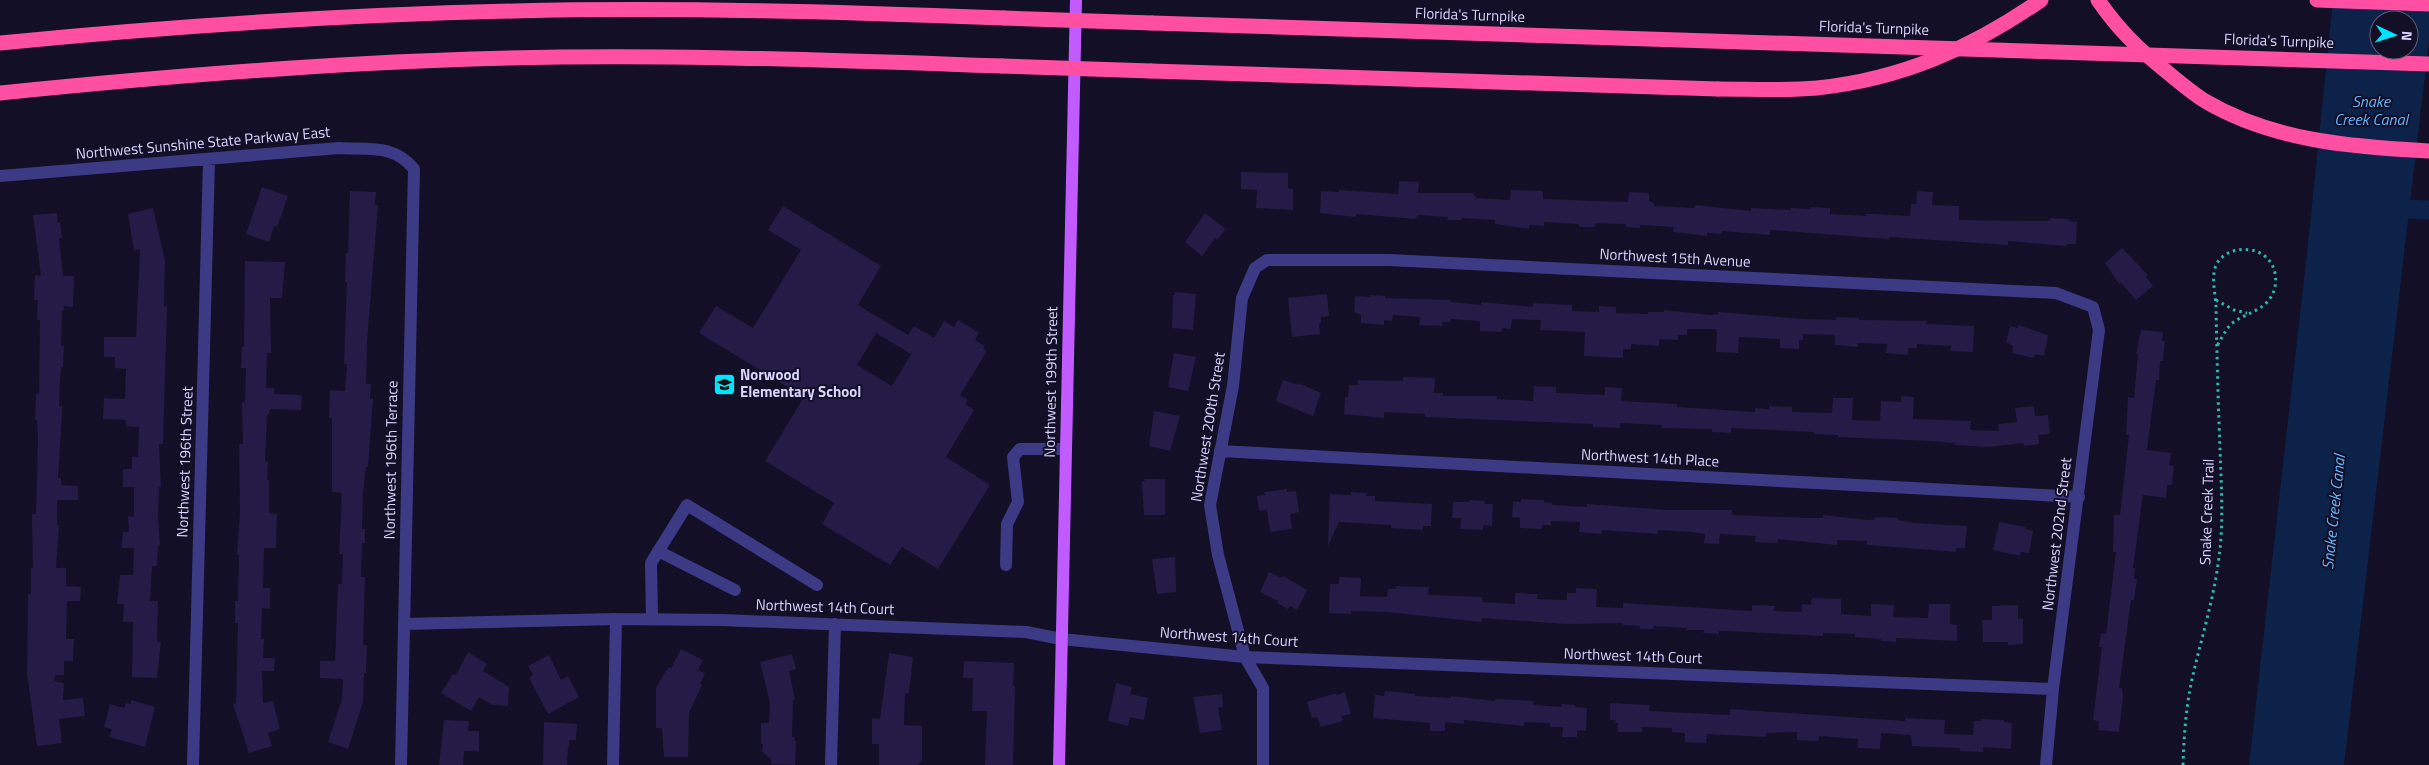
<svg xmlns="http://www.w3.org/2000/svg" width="2429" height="765" viewBox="0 0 2429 765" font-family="'Titillium Web',sans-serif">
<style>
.water{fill:#0c2248;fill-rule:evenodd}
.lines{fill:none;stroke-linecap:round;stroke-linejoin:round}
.canal{stroke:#0c2248;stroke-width:19}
.building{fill:#241b47;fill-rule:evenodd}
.path{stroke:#2fb8b0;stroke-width:3;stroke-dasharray:2.5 4;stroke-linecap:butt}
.minor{stroke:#3d3a85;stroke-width:12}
.major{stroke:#c25bff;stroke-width:12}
.highway{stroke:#ff4fa3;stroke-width:15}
.highway-bridge{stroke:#ff4fa3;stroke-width:15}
.labels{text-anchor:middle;stroke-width:4;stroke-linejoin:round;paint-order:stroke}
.street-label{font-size:15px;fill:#d9d4ff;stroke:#130f26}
.poi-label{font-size:15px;font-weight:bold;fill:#d9d4ff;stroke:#130f26;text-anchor:start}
.water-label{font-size:16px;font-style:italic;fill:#62b6ff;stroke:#130f26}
</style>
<rect width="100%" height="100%" fill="#130f26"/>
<path class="water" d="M2333,0h96v41l-85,724h-95l60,-530zM2379,20h30v30h-30z"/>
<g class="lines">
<path class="canal" d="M2385,208l44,2"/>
</g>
<path class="building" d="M1241,172l47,1v15l5,1v21l-37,-2 1,-18 -16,-1z
M1399,181l20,1 -1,11h55l3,5 34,2 1,-10 32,1v8l85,3 1,-10 20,1v8l5,2v3l40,2 1,-3 56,6v-3l40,2v-2l19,1v-2l20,1v6l36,2v-2h8l36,2 1,-12h5l1,-13 16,1 -1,13 27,1v14l70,1h20l1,-3 20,1 -1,2 8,1 -1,22h-9v2l-59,-5v4l-119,-8v2l-119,-9v5l-48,-4v3l-15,-1v3l-34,-4 1,-5 -34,-2v3l-14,-1v-3l-30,-1 -2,4h-15v-3l-35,-2v4l-14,-1 -1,4 -34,-5v-4l-34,-2v2h-14l1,-3 -30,-2 -3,4 -59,-5v3l-36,-4 1,-22 18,1v-2l59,4z
M262,187l26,9 -11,31 -3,-1 -5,16 -23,-8z
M350,191l26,1 -1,13h3l-11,137 -1,42h5l-1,15 3,-1 -5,69h-2l-3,26 -1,36h3v14h-3l-1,34h4l-2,68h4l-1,28h-2l-1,29 -15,47 -20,-7 14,-43 1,-20 -23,-1v-17h15l3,-77h4l1,-30h-4l3,-61 -10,-1v-74h-3l1,-28 15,1 2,-27h-3l3,-82h-2l1,-29h2z
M783,206l98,60 -23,39 50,30 6,-9 20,12 10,-17 10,6 4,-7 21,13 -4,7 10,6 -2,3 4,2 -27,44 8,5 -3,4 9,6 -28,47 44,28 -52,84 -36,-22 -12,18 -68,-41 12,-21 -69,-42 39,-64 -105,-64 17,-27 37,22 48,-78 -33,-20zM876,333l35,21 -19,32 -35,-21z
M153,208l12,53 -1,45h3l-4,138h-4l2,43h-2l-1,30 2,29h-2l-1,20h-5l-2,35h8l-1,41h4l-4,36 -25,-1 1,-55h-10l1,-18h-7l3,-29h13l1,-27h-12v-8l1,-8h6l-1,-16 6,1v-30h-11v-18h9v-12h6l1,-30 -13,-1v-6l-23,-1 1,-21 21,1 1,-30 -11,-1v-11h-11v-20h32l4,-88 -6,2 -6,-37z
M57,213l1,10h2l1,7 1,8h-3l4,38h11l-1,31 -9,-1v4h-2l-1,36h3l-1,21h-2l-1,13 -1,26h3v8l-4,64h3v7l17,1v14h-21v25h2l-3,43h10v18l15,1 -1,14h-13l-1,38h8l-1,22h-9v14h-9l-1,6 10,2 -1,17 20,-2 2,18 -26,3 3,24 -25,3 -10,-73 1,-79h3v-26h2l-1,-54h4l2,-75 -1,-19h-2l1,-26h3l1,-74h-3l1,-20h-4l1,-25 6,1 -8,-61z
M1205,213l21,16 -9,11 -2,-2 -13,18 -17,-14z
M2122,248l26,27 -2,2 7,9 -17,14 -15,-17 -2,1 -14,-21z
M245,261l40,1 -3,36h-12l1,55h-4l-1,35h8v6l28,1 -1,15 -31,-1 -1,5 -2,1 -2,46 3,1 -1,18h2v33l8,1 -1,34h-12l-1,40h7v21l-8,-1 -1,31h3l-1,19h12l-1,13h-12l1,32 10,-2 7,28 -12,4 4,13 -23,7 -16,-49 3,-1 2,-80h-3v-22h3l1,-46h-2l3,-43 -1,-68h4l-1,-42h3l1,-34h-5l1,-21h2z
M1175,292l21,2 -3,36 -21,-2 1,-33h2z
M1327,294l2,22 -8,1v6h-2l1,11 -28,3 -4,-39z
M1369,295l16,1v2l66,2v2l30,3v-3l52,5v-4l39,2v6l27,1v-6l17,1v6l32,1v-2h16v-2l46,5 8,-1v-2l86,7 32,1v-3l23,1v2l68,1 -1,3 48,2 -1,26 -23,-1 1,-5 -34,-2v4h-9v7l-22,-2 1,-9 -29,-1v4l-23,-2v-8l-2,-2 -30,-1v6h-4v9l-19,-1v-9l-41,-2 -1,16 -22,-1 1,-20 -2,-3h-28v6h-9v5l-19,-1v7l-28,-2v5h-8v9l-39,-2 1,-24 -45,-2 1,-10 -29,-1 -1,10 -9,-1v4l-22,-1v-10l-29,-2 -1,3h-8v4l-23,-1 1,-8 -27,-2 -1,6 -8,-1v5l-23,-2v-8l-7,-3 1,-16 15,1z
M2018,325l30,10 -4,21 -9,-2 -1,4 -22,-5 1,-7 -7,-4 4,-16 8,2z
M2141,330l22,2 -1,9h3l-2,20h-3l-1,19h-3l-9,70 24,3 -2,12 5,1 -2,19h-5l-1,13 -23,-3 -10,73h2l-1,11h3l-3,21h-3l-12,88h3l1,9 -4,35 -21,-2 1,-9 -6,-1 9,-73h-3l2,-14 5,1 10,-82h-3l1,-37h6l9,-80h-3l2,-38 6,1 4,-44h-2z
M1174,353l22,4 -8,34 -20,-4z
M1403,377l32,1 -1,15h9v3h54v3l36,2 1,-15 22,1v6l49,2v-8l17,1 -1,13 56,3v3l78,5v-4l14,1v-3l23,1v5l40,1 1,-15h20l-1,22 28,1 1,-20 20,1v-6l13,1 -1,22 58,2 -1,9 29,1 -1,-7 19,-2 -2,-14 19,-2 1,10 13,-1 2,19 -12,1 1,9 -15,2 -1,-3 -34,4 -34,-2v-2l-25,-2 -92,-4v-2l-24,-1v-2l-83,-4v5l-19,-1v-3l-50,-1v-3l-42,-2v5l-27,-1v-3l-168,-7v-3l-41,-2v6l-40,-4 1,-17h3l1,-12h9v-5l45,1z
M1283,380l15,5v-2l23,10 -8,23 -37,-15z
M1154,411l26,5 -10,35 -21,-5z
M1144,479h21v36h-21l-2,-34h3z
M1287,489v3l9,-1 3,21 -9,2 2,15 -22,3 -3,-22 -8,1 -2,-15 8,-1 -1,-3z
M1351,492l16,1 -1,3h9v5l57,3 -1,22h-8v4l-32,-2v-3l-52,-3 -11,24 2,-52 21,1z
M1521,499l23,1v2l8,1v2l35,2v-3l81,6h64v5l76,3h15v-3l45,5 7,-1v-2l23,1v2l16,3 53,3 -2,22h-9v4l-23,-2 -66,-5v-4l-30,-1v5l-59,-6v4l-23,-1 1,-6 -36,-2 -1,10 -15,-1 1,-9 -14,-2 -33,-2v4l-56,-4v4l-23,-2 1,-10 -29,-1v4h-9v4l-22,-1v-10l-8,-1 1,-16 8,1z
M1469,500l16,1 -1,3h9l-1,22 -9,-1v5l-23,-1 1,-11h-9l1,-16h16z
M1999,522l27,5 -1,2 8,2 -4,22 -8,-1 -1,4 -27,-6z
M1175,557l1,35 -19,2 -5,-35z
M1269,572l13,6 1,-2 24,14 -10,20 -7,-4 -2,3 -11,-6 1,-2 -18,-9z
M1339,577l22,1 -1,18 27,1 1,-8h8v-3l33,1 -1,8 54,2v5l33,2v-11l23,1 -1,5 30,1v-7h9v-5l21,1 -1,18 27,1v-5l129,8v-6l23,1 -1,5 28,1v-8l9,1 1,-7 29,1v15l30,2v-12l23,1 -1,12 35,1 1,-14h21v20l7,1v16l-61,-3v4l-15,-1v-2l-26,-2v-3l-32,-1v3l-96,-5h-8v3l-16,-1 1,-3h-17v-2l-33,-2 -1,3h-13v-3l-17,-1v-2l-58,1 -83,-6v4l-96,-10 -35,-1v3l-22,-1 1,-29h9z
M2018,605v14h5v25l-15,1v-3h-25l-1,-22h10v-14z
M681,649l22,11 -5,10 7,3 -5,11 2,1 -13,28 -1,44h-24l-2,-29h-6v-40l9,-16 4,-5 2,1z
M468,652l19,12 -4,7 26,16 -1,19 -16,-1 -13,-8 -8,14 -30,-18 12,-19 3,1z
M889,653l24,4 -4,36h-4l-1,32 18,1v34l-4,5h-39v-21h-7v-26l8,1z
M792,654l4,15 -7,2 6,28 -2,1 -1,37h2l2,6 -1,22 -24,-1v-5l-9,-7 1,-8h-2v-21h8l1,-20 -10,-41z
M549,655l12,25 7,-4 11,21 -31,17 -19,-36 4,-3 -5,-9z
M964,661l50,2 -1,23 2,1 -2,78h-28l2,-54h-15l1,-33h-10z
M1116,683l16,4 -2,7 18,4 -4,22 -14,-3 -2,9 -20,-5z
M1385,691l30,3v2l36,2v-2l44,5v-2l39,2 -1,4 29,2v-3l13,1v2l12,1 -1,23 -9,-1v7h-15l1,-10h-13v-4l-26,-1v4l-60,-6v4l-19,-2v9h-15v-8l-57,-5 2,-23 9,1z
M1345,692l6,22 -9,2 1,5 -22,6 -4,-10 -5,1 -5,-16 29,-9 1,2z
M1222,694l1,13 -5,1 4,22 -22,3 -7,-36z
M131,700l24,7 -10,40 -36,-10 3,-8 -8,-2 6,-23 14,4 2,-5 5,1z
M1610,703l40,2 -1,6 81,4v-6l175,12v-3l40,2 -1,14 29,1 1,-14h7v-2l23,1v2l8,1 -1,26 -28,-2v5l-23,-1v-3l-48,-2 -1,-11 -30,-2 -1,16 -22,-1v-9l-39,-3 -1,5 -21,-1v-8l-31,1v4l-59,-3 -1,9 -21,-1v-9l-13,-1v-4l-30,-1v5h-24v-9h-3l1,-3h-6z
M444,720l25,1 -1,10h11v20h-15l-1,14h-24z
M544,722l33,2 -1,16h-6l-2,8 -1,17h-24z"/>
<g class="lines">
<path class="path" d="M2216,300l18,10 13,3
M2183,765c1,-30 3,-60 10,-90 9,-39 21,-77 26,-118 5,-35 2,-73 1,-109 -2,-47 -3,-93 -4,-140 0,-14 -6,-31 1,-45 10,-16 37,-18 50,-5 13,13 11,36 -3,47 -10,8 -23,11 -33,19 -6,7 -10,15 -14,22"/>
<path class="minor" d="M0,176l339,-28c30,2 55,-4 75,21l-13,596
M1220,451l859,46
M658,551l77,39
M1006,565l1,-41 11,-22 -5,-45 7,-8h46
M652,619l-1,-56 36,-58 130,80
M404,624l212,-5 106,1 304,12 35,7 184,18 808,32
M193,765l16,-605
M613,765l3,-146
M831,765l4,-141
M1263,765v-77l-18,-31 -27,-102 -8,-50 23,-119 9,-88 13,-30 12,-8h122l667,33 37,14 6,23 -46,359 -7,76"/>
<path class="major" d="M1059,765l17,-765"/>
<path class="highway" d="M2317,0l112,4
M1152,23l1277,41
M0,43c171,-17 342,-28 514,-32 163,-4 326,1 490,7
M1151,71l567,18
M0,93c157,-16 314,-29 472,-34 177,-6 353,1 530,7"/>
<path class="highway-bridge" d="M2098,0c20,29 40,49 68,71 12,10 25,21 39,30 68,40 147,46 224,50
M1004,18l148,5
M1002,66l149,5
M1718,89c33,0 67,2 99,-1 85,-9 155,-40 224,-88"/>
</g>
<defs>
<symbol id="school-square" viewBox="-11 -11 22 22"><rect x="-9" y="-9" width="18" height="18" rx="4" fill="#00e5ff" stroke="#130f26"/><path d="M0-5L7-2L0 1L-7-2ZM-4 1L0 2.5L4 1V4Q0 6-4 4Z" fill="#111"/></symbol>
</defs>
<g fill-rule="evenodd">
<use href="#school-square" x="712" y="372" width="25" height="25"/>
</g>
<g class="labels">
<g class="street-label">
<text transform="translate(1470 15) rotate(2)" y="5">Florida's Turnpike</text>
<text transform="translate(1874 28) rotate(2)" y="5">Florida's Turnpike</text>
<text transform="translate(2279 41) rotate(2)" y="5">Florida's Turnpike</text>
<text transform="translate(203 143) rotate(-5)" y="5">Northwest Sunshine State Parkway East</text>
<text transform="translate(1675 258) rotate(3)" y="5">Northwest 15th Avenue</text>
<text transform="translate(1051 382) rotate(-89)" y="5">Northwest 199th Street</text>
<text transform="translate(1208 427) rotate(-81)" y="5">Northwest 200th Street</text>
<text transform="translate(1650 458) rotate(3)" y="5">Northwest 14th Place</text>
<text transform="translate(391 460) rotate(-89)" y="5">Northwest 196th Terrace</text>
<text transform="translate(185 462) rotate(-88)" y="5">Northwest 196th Street</text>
<text transform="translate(2207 512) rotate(-88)" y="5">Snake Creek Trail</text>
<text transform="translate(2057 534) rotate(-83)" y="5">Northwest 202nd Street</text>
<text transform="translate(825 607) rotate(2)" y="5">Northwest 14th Court</text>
<text transform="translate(1229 637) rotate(4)" y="5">Northwest 14th Court</text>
<text transform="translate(1633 656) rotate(2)" y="5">Northwest 14th Court</text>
</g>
<g class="poi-label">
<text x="740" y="380">Norwood<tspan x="740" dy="17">Elementary School</tspan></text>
</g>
<g class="water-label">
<text x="2371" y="107">Snake<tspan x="2371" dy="18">Creek Canal</tspan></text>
<text transform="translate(2333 512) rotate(-84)" y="6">Snake Creek Canal</text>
</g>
</g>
<g transform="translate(2394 35) rotate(94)"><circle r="24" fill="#130f26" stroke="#625e7d"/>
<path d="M0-4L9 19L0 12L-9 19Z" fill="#00e5ff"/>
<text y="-8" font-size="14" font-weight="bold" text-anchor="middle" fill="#d9d4ff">N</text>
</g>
</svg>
